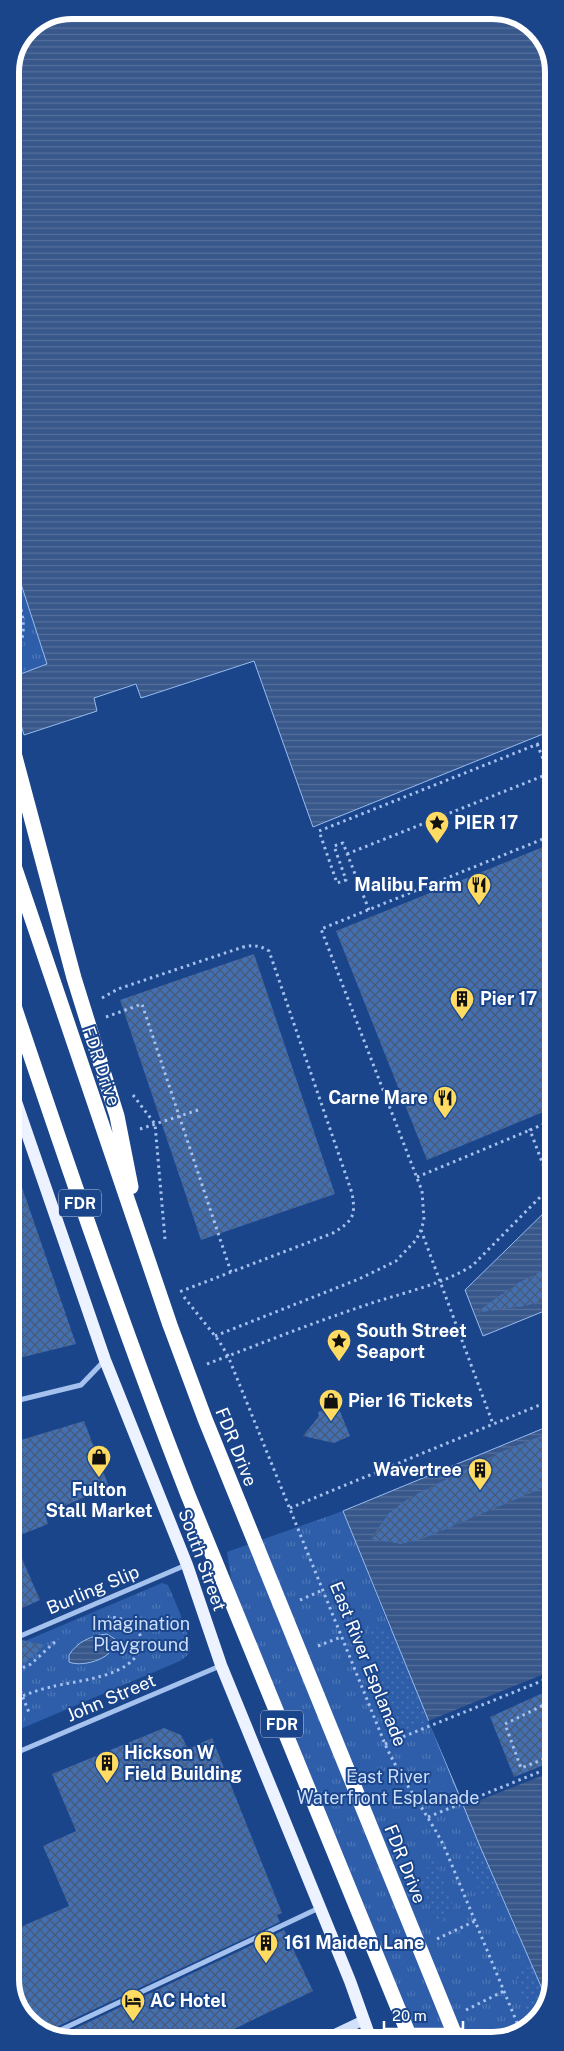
<svg xmlns="http://www.w3.org/2000/svg" width="564" height="2051" viewBox="0 0 564 2051" font-family="'Public Sans',sans-serif">
<style>
.grass{fill:url(#grass-tufts)}
.garden{fill:url(#garden-dots)}
.water{fill:url(#water-rules);stroke:#98bbef}
.pier{fill:#1b458b}
.building{fill:url(#building-cross-hatch)}
.lines{fill:none;stroke-linecap:round;stroke-linejoin:round}
.path{stroke:#a5c1ed;stroke-width:3;stroke-dasharray:2.5 4;stroke-linecap:butt}
.street{stroke:#a5c1ed;stroke-width:5}
.secondary{stroke:#d2e1f9;stroke-width:10}
.primary{stroke:#ecf2ff;stroke-width:12}
.highway-bridge{stroke:#fff;stroke-width:15}
.labels{text-anchor:middle;stroke-width:4;stroke-linejoin:round;paint-order:stroke}
.shield{fill:#1b458b;stroke:#bbc7dc;stroke-width:1}
.shield-label{font-size:16px;font-weight:bold;fill:#fff}
.poi-label{font-size:18px;font-weight:bold;fill:#fff;stroke:#1b458b;text-anchor:start}
.street-label{font-size:18px;fill:#fff;stroke:#1b458b}
.park-label{font-size:18px;fill:#cbddf9;stroke:#1b458b}
.rim{fill:none;stroke:#fff;stroke-width:6}
</style>
<defs>
<pattern id="grass-tufts" width="24" height="20" patternUnits="userSpaceOnUse" patternTransform="scale(1.25)"><rect width="24" height="20" fill="#2e5ea9"/><path d="M3 7l-1-3M5 7V3M7 7l1-3M15 17l-1-3M17 17v-4M19 17l1-3" fill="none" stroke="#4d76b6"/></pattern>
<pattern id="garden-dots" width="8" height="8" patternUnits="userSpaceOnUse" patternTransform="scale(1.25)"><rect width="8" height="8" fill="#2e5ea9"/><path d="M2 2h.1M6 6h.1" fill="none" stroke="#4d76b6" stroke-width="1.8" stroke-linecap="round"/></pattern>
<pattern id="water-rules" width="6" height="5" patternUnits="userSpaceOnUse" patternTransform="scale(1.25)"><rect width="6" height="5" fill="#38578a"/><path d="M0 2.5h6" fill="none" stroke="#56709c"/></pattern>
<pattern id="building-cross-hatch" width="8" height="8" patternUnits="userSpaceOnUse" patternTransform="scale(1.25)"><rect width="8" height="8" fill="#436fb3"/><path d="M0 0l8 8M0 8l8-8" fill="none" stroke="#485a75"/></pattern>
</defs>
<rect width="100%" height="100%" fill="#1b458b"/>
<path class="grass" d="M10,550l37,114 -37,14z
M343,1511l47,118 164,41 -56,219 49,111 -6,17 -36,23h-99l-167,-410 -12,-78z
M162,1583l6,2c5,12 24,53 22,65 -1,5 -6,8 -10,11l-169,72v-86z"/>
<path class="garden" d="M371,1624l4,1 5,6 10,-2 38,92 -32,13 -15,-39h-3l-10,-26 3,-23 2,6 3,-1 -10,-25z
M479,1844l19,45 -6,4 -11,2 -17,-40z
M434,1859l20,48 -5,7 -11,10 -18,-43 9,-7 -2,-5z
M526,1969h7l14,31 -6,17 -10,6 -7,-18 2,-2 -12,-28z"/>
<path class="water" d="M71,10h429l33,15 20,34v671l-240,97 -59,-166 -113,37 -5,-14 -42,14 3,13 -73,24 -14,-49v-8l37,-14 -37,-114v-479l18,-43z
M553,1204l1,103 -71,29 -18,-46z
M554,1424v556l-7,20 -68,-156 -136,-333z
M107,1634l8,5c2,19 -32,29 -46,23v-7c8,-13 23,-20 38,-21z"/>
<path class="pier" d="M554,1670v101l-89,35 -37,-85z"/>
<path class="building" d="M553,843v265l-126,52 -91,-229z
M254,954l81,240 -134,46 -81,-240z
M11,1164h3l62,180 -65,16z
M554,1265v32l-29,9 -50,7 43,-30z
M337,1404l13,32 -16,7 -31,-7 16,-20 -1,-4z
M84,1421l25,66 -64,27 3,10 -35,14 27,62 -29,13v-170z
M554,1431v52l-134,57 -19,4 -30,-5 18,-26 20,-15 94,-47z
M21,1640l24,5 -30,27 -4,-28z
M554,1688v73l-40,16 -24,-60z
M164,1728l17,7 7,14 24,-11 70,175 -5,2 3,7 -230,108 -2,3 -17,-7 -20,-34v-61l58,-25 -26,-60 33,-15 -24,-57z
M284,1930l29,61 -102,49 -144,1 -10,-4z"/>
<g class="lines">
<path class="path" d="M10,572c7,25 26,64 0,85
M537,744l16,39
M347,854l206,-82
M369,910l-26,-67 -9,3 12,34 -9,3 -18,-52 234,-93
M102,998l16,-9 125,-42c11,-2 16,-2 26,4l83,242c4,23 1,28 -19,40l-154,59
M106,1017l36,-13 89,268
M133,1095l22,29 10,115
M140,1129l58,-19
M553,1135l-3,1 3,10
M417,1177l113,-47
M421,1230l72,194
M184,1297l35,44 9,15 157,388c16,36 41,67 59,102l76,184
M215,1336l144,-57 37,-18 20,-21 5,-10 3,-10 -2,-29 -101,-262 232,-94
M207,1364c53,-20 105,-41 159,-59 32,-11 79,-21 107,-40l78,-79 -21,-56 23,-10
M290,1508l264,-109
M300,1600l23,-10
M318,1646l23,-9
M11,1673l20,-9 27,-25
M13,1673l17,42
M554,1700l-49,24 16,44 33,-13
M11,1701c13,-6 26,-11 40,-14 25,-7 83,-9 90,-42 1,-8 -2,-15 -8,-20 -8,-6 -16,-8 -25,-8
M385,1744l169,-68
M428,1817l126,-51
M437,1939l38,-18
M466,2010l38,-19"/>
<path class="street" d="M11,1402l70,-17 23,-24
M11,1640l175,-75
M11,1755l209,-89
M52,2034l267,-126"/>
<path class="secondary" d="M322,2040l42,-20"/>
<path class="primary" d="M11,1087l94,273 82,205 34,100 129,316 21,59"/>
<path class="highway-bridge" d="M10,738l64,240 43,138 14,71
M11,857l159,468 35,94 252,621
M11,997c56,167 113,334 177,498l223,545"/>
</g>
<defs>
<symbol id="sight-pin" viewBox="-11 -11 22 30"><path d="M0 17L-7.5 6A9.5 9.5 0 1 1 7.5 6Z" fill="#ffdb62" stroke="#1b458b"/><path d="M0-6L1.8-2.2L6-1.7L2.9 1.2L3.7 5.4L0 3.3L-3.7 5.4L-2.9 1.2L-6-1.7L-1.8-2.2Z" fill="#111"/></symbol>
<symbol id="restaurant-pin" viewBox="-11 -11 22 30"><path d="M0 17L-7.5 6A9.5 9.5 0 1 1 7.5 6Z" fill="#ffdb62" stroke="#1b458b"/><path d="M-5-6h1v4h1v-4h1v4h1v-4h1v5L-1.5 .5V6h-2V.5L-5-1ZM5-6V6H3V1.5H1.5Q1.5-4 5-6Z" fill="#111"/></symbol>
<symbol id="building-pin" viewBox="-11 -11 22 30"><path d="M0 17L-7.5 6A9.5 9.5 0 1 1 7.5 6Z" fill="#ffdb62" stroke="#1b458b"/><path d="M-4-6H4V6H1V3H-1V6H-4ZM-2.5-4.3h1.7v1.8h-1.7ZM.8-4.3h1.7v1.8H.8ZM-2.5-1h1.7V.8h-1.7ZM.8-1h1.7V.8H.8Z" fill="#111"/></symbol>
<symbol id="shop-pin" viewBox="-11 -11 22 30"><path d="M0 17L-7.5 6A9.5 9.5 0 1 1 7.5 6Z" fill="#ffdb62" stroke="#1b458b"/><path d="M-5-2.5h2.3a2.7 3.5 0 0 1 5.4 0H5L5.5 6h-11ZM-1.5-2.5h3a1.5 2.3 0 0 0-3 0Z" fill="#111"/></symbol>
<symbol id="hotel-pin" viewBox="-11 -11 22 30"><path d="M0 17L-7.5 6A9.5 9.5 0 1 1 7.5 6Z" fill="#ffdb62" stroke="#1b458b"/><path d="M-6-4.5h1.5V1H6V5H4.5V3h-9V5H-6ZM-4 0a1.8 1.8 0 1 1 3.6 0ZM.5 0V-2.5h3Q6-2.5 6 0Z" fill="#111"/></symbol>
</defs>
<g fill-rule="evenodd">
<use href="#sight-pin" x="423" y="809" width="28" height="38"/>
<use href="#restaurant-pin" x="465" y="871" width="28" height="38"/>
<use href="#building-pin" x="448" y="985" width="28" height="38"/>
<use href="#restaurant-pin" x="431" y="1084" width="28" height="38"/>
<use href="#sight-pin" x="325" y="1327" width="28" height="38"/>
<use href="#shop-pin" x="317" y="1387" width="28" height="38"/>
<use href="#shop-pin" x="85" y="1443" width="28" height="38"/>
<use href="#building-pin" x="466" y="1456" width="28" height="38"/>
<use href="#building-pin" x="93" y="1749" width="28" height="38"/>
<use href="#building-pin" x="252" y="1929" width="28" height="38"/>
<use href="#hotel-pin" x="119" y="1987" width="28" height="38"/>
</g>
<g class="labels">
<g class="shield">
<rect x="59" y="1189.5" width="42" height="27" rx="4"/>
<rect x="261" y="1710.5" width="42" height="27" rx="4"/>
</g>
<g class="shield-label">
<text x="80" y="1209">FDR</text>
<text x="282" y="1730">FDR</text>
</g>
<g class="poi-label">
<text x="454" y="829">PIER 17</text>
<text x="462" y="891" text-anchor="end">Malibu Farm</text>
<text x="480" y="1005">Pier 17</text>
<text x="428" y="1104" text-anchor="end">Carne Mare</text>
<text x="356" y="1337">South Street<tspan x="356" dy="21">Seaport</tspan></text>
<text x="348" y="1407">Pier 16 Tickets</text>
<text x="462" y="1476" text-anchor="end">Wavertree</text>
<text x="99" y="1496" text-anchor="middle">Fulton<tspan x="99" dy="21">Stall Market</tspan></text>
<text x="124" y="1759">Hickson W<tspan x="124" dy="21">Field Building</tspan></text>
<text x="284" y="1949">161 Maiden Lane</text>
<text x="150" y="2007">AC Hotel</text>
</g>
<g class="street-label">
<text transform="translate(101 1066) rotate(71)" y="6">FDR Drive</text>
<text transform="translate(236 1447) rotate(68)" y="6">FDR Drive</text>
<text transform="translate(202 1560) rotate(70)" y="6">South Street</text>
<text transform="translate(93 1590) rotate(-23)" y="6">Burling Slip</text>
<text transform="translate(368 1664) rotate(68)" y="6">East River Esplanade</text>
<text transform="translate(111 1698) rotate(-23)" y="6">John Street</text>
<text transform="translate(405 1864) rotate(68)" y="6">FDR Drive</text>
</g>
<g class="park-label">
<text x="141" y="1630">Imagination<tspan x="141" dy="21">Playground</tspan></text>
<text x="388" y="1783">East River<tspan x="388" dy="21">Waterfront Esplanade</tspan></text>
</g>
</g>
<path d="M0 0H564V2051H0ZM72 19H492A53 53 0 0 1 545 72V1979A53 53 0 0 1 492 2032H72A53 53 0 0 1 19 1979V72A53 53 0 0 1 72 19Z" fill="#1b458b" fill-rule="evenodd"/>
<path class="rim" d="M72 19H492A53 53 0 0 1 545 72V1979A53 53 0 0 1 492 2032H72A53 53 0 0 1 19 1979V72A53 53 0 0 1 72 19Z"/>
<path d="M384 2021v8h79v-8" fill="none" stroke="#ffffff" stroke-width="2.5"/>
<text x="392" y="2021" font-size="15" fill="#ffffff" stroke="#1b458b" stroke-width="4" paint-order="stroke">20 m</text>
</svg>
